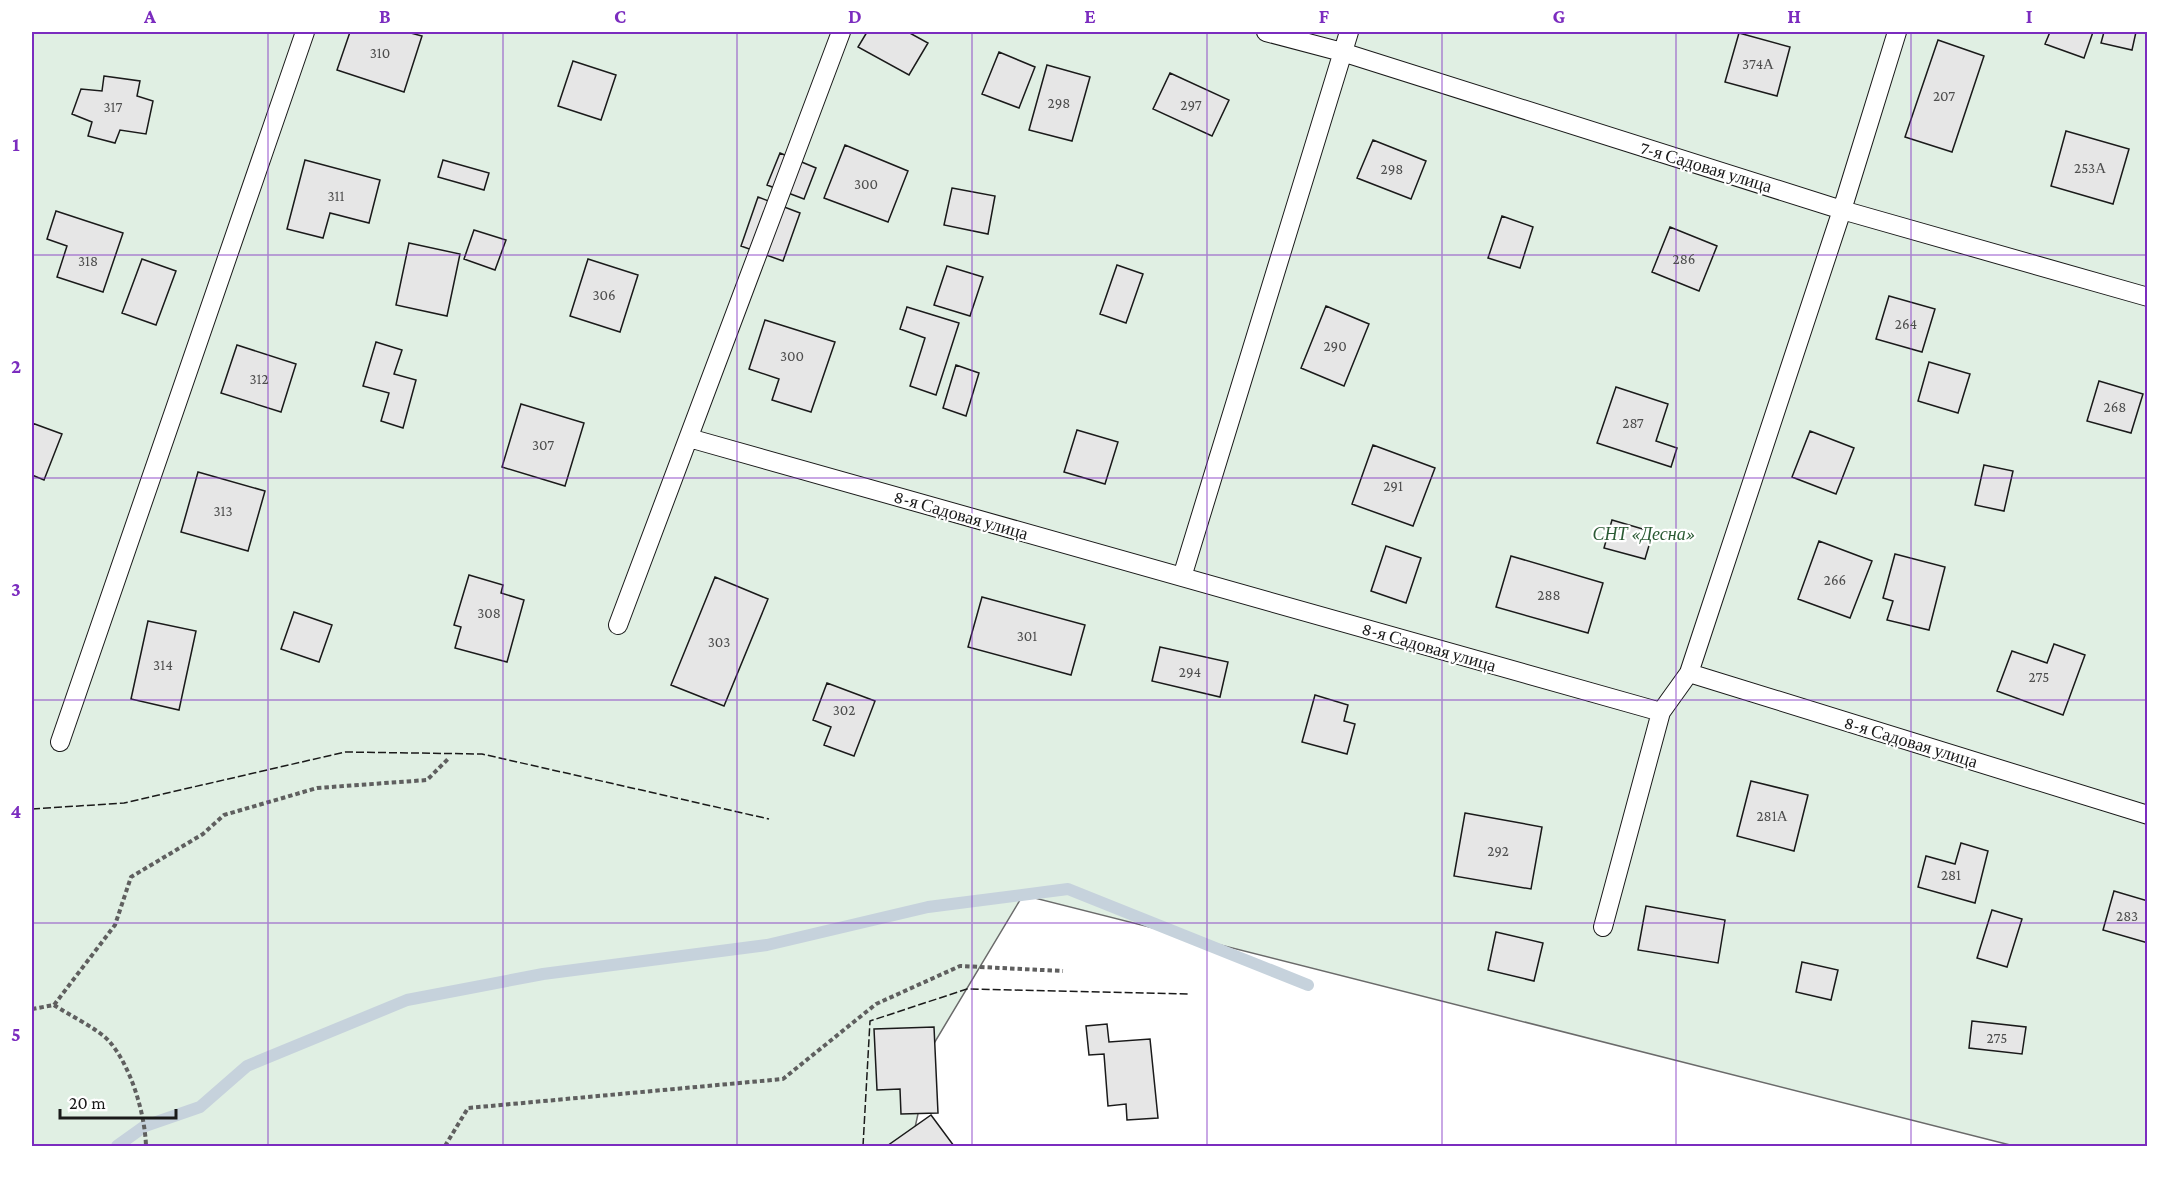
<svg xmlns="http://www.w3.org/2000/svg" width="2179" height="1178" viewBox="0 0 2179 1178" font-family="'Crimson Pro',serif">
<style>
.green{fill:#e0efe3;stroke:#6a6a6a;stroke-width:1.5}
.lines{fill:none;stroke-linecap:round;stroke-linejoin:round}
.stream{stroke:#c6d2dc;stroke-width:12}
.building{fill:#e6e6e6;stroke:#1a1a1a;stroke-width:1.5}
.lane-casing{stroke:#1a1a1a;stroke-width:20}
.path{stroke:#5f5f5f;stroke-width:4;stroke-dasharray:4.5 3;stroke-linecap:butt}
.lane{stroke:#fff;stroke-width:18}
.fence{stroke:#1a1a1a;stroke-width:1.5;stroke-dasharray:8 3;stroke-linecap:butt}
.grid{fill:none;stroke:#7b2cbf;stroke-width:1.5;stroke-opacity:0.55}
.labels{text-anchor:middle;stroke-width:4.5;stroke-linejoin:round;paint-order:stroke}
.number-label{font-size:15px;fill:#4d4d4d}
.street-label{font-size:18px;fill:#1a1a1a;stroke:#fff}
.park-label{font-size:18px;font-style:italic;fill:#2b5a34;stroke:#fff}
.neatline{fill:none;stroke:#7b2cbf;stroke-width:2}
.grid-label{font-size:20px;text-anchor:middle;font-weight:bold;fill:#7b2cbf}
</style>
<rect width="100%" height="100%" fill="#fff"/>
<path class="green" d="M32,32h2115v1114h-133l-991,-251 -90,150 -22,101h-879z"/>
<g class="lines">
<path class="stream" d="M117,1146l28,-20 55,-19 47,-41 160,-66 136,-26 224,-29 161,-38 140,-18 240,96"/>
</g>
<path class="building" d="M350,32h57l15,4 -18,56 -67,-22z
M867,32h41l20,11 -19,32 -51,-28z
M2050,32h43l-9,26 -39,-14z
M2104,32h32l-4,18 -31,-7z
M1739,33l51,14 -13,49 -52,-14z
M1938,40l46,16 -32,96 -47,-15z
M999,52l36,15 -16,41 -37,-14z
M573,61l43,14 -15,45 -43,-14z
M1047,65l43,12 -18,64 -43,-11z
M1170,73l59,27 -17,36 -59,-27z
M104,76l36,5 -3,15 16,5 -7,33 -26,-4 -5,13 -27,-7 4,-14 -20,-8 9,-25 21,2z
M2066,131l63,18 -16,55 -62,-18z
M1373,140l53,21 -15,38 -54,-21z
M845,145l63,26 -20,51 -64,-24z
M780,153l36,15 -12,31 -37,-14z
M305,160l75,20 -11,43 -39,-10 -7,25 -36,-9z
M443,160l46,13 -5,17 -46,-13z
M952,188l43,8 -7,38 -44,-9z
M758,197l42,16 -17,48 -42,-15z
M56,211l67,22 -20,59 -46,-15 10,-31 -20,-7z
M1502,216l31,11 -13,41 -32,-10z
M1670,227l47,19 -18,45 -47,-19z
M474,230l32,10 -11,30 -31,-11z
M409,243l51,11 -13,62 -51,-11z
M142,259l34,12 -20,54 -34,-12z
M588,259l50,16 -18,57 -50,-16z
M1117,265l26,9 -17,49 -26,-9z
M947,266l36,11 -13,39 -36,-11z
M1889,296l46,13 -13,43 -46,-13z
M1326,306l43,18 -25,62 -43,-18z
M907,307l52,16 -23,72 -26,-9 15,-48 -25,-9z
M765,320l70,22 -24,70 -39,-12 7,-21 -30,-10z
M376,342l26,8 -8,24 22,6 -13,48 -22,-7 8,-28 -26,-7z
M237,345l59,19 -15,48 -60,-19z
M1929,362l41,12 -12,39 -40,-12z
M956,365l23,8 -13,43 -23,-8z
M2099,381l44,13 -12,39 -44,-12z
M1616,387l52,17 -12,37 21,7 -6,19 -74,-24z
M521,404l63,19 -19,63 -63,-19z
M32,423l30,11 -18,46 -12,-5z
M1077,430l41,12 -13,42 -41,-12z
M1810,431l44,17 -18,46 -44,-17z
M1373,445l62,23 -22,58 -61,-22z
M1984,465l29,6 -9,40 -29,-6z
M198,472l67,19 -17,60 -67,-19z
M1612,520l41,12 -8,27 -41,-11z
M1819,541l53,20 -22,57 -52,-19z
M1386,546l35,12 -15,45 -35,-12z
M1895,554l50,13 -16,63 -42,-10 6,-19 -10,-3z
M1511,556l92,27 -15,50 -92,-26z
M469,575l34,10 -2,8 23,7 -17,62 -52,-14 6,-21 -7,-2z
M715,577l53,22 -44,107 -53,-21z
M982,597l103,28 -14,50 -103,-28z
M294,612l38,13 -13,37 -38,-13z
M148,621l48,10 -17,79 -48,-11z
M2054,644l31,11 -22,60 -66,-24 15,-40 35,12z
M1160,647l68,15 -8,35 -68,-16z
M827,683l48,18 -21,55 -30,-11 7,-18 -18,-7z
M1315,695l33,10 -4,16 11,3 -8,30 -45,-12z
M1751,781l57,14 -14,56 -57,-15z
M1465,813l77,14 -11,62 -77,-13z
M1961,843l27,8 -13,52 -57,-16 8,-31 29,8z
M2114,891l34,10v42l-45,-13z
M1646,906l79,14 -7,43 -80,-13z
M1992,910l30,9 -15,48 -30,-9z
M1496,932l47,11 -9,38 -46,-11z
M1802,962l36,8 -7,30 -35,-8z
M1972,1021l54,6 -4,27 -53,-6z
M1107,1024l2,18 41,-3 8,79 -31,2 -1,-16 -18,2 -4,-52 -15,1 -3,-29z
M934,1027l4,86 -37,1 -1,-25 -23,1 -3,-61z
M931,1115l23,31h-67z"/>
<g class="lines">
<defs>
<path id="lane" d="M1266,32l76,20 500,158 306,87
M689,438l972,274 28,-39 459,142
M1182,577l167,-545
M618,625l223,-593
M1689,673l153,-463 55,-178
M60,742l245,-710
M1603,927l58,-215"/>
</defs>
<use href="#lane" class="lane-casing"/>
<path class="path" d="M54,1005c15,10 44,24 55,36 22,25 36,73 37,105
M32,1009l22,-4 61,-80 16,-48 72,-43 21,-19 93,-27 110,-8 21,-21
M445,1146l23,-38 315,-29 93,-75 84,-38 103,5"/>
<use href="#lane" class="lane"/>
<path class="fence" d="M32,809l92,-6 221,-51 137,2 287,65
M863,1146l7,-125 97,-32 221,5"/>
</g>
<path class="grid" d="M268,32v1114M503,32v1114M737,32v1114M972,32v1114M1207,32v1114M1442,32v1114M1676,32v1114M1911,32v1114M32,255h2116M32,478h2116M32,700h2116M32,923h2116"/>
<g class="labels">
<g class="number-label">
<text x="380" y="58">310</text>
<text x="1758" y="69">374А</text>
<text x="1944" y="101">207</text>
<text x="1059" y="108">298</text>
<text x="1191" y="110">297</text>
<text x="113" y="112">317</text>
<text x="2090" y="173">253А</text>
<text x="1392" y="174">298</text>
<text x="866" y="189">300</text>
<text x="336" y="201">311</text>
<text x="1684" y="264">286</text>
<text x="88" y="266">318</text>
<text x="604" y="300">306</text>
<text x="1906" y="329">264</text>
<text x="1335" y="351">290</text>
<text x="792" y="361">300</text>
<text x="259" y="384">312</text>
<text x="2115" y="412">268</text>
<text x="1633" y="428">287</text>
<text x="543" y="450">307</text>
<text x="1393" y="491">291</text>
<text x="223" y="516">313</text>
<text x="1835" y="585">266</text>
<text x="1549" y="600">288</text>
<text x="489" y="618">308</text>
<text x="1027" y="641">301</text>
<text x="719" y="647">303</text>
<text x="163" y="670">314</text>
<text x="1190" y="677">294</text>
<text x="2039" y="682">275</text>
<text x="844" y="715">302</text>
<text x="1772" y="821">281А</text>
<text x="1498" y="856">292</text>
<text x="1951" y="880">281</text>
<text x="2127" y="921">283</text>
<text x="1997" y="1043">275</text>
</g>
<g class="street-label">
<text transform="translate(1706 167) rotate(17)" y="6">7-я Садовая улица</text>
<text transform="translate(961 515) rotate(16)" y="6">8-я Садовая улица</text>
<text transform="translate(1429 647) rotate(16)" y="6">8-я Садовая улица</text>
<text transform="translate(1911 742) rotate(17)" y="6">8-я Садовая улица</text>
</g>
<g class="park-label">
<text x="1644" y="540">СНТ «Десна»</text>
</g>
</g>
<rect width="2179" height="1178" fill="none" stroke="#ffffff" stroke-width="66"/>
<path d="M60 1109v9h116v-9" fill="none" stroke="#1a1a1a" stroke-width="3"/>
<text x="69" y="1109" font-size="18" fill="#1a1a1a" stroke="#ffffff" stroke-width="4.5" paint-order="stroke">20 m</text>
<rect x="33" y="33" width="2113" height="1112" class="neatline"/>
<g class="grid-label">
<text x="150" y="23">A</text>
<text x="385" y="23">B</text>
<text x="620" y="23">C</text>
<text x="855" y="23">D</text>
<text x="1090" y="23">E</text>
<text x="1324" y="23">F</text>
<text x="1559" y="23">G</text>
<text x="1794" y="23">H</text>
<text x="2029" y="23">I</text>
<text x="16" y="151">1</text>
<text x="16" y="373">2</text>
<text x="16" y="596">3</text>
<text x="16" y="818">4</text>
<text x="16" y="1041">5</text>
</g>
</svg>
